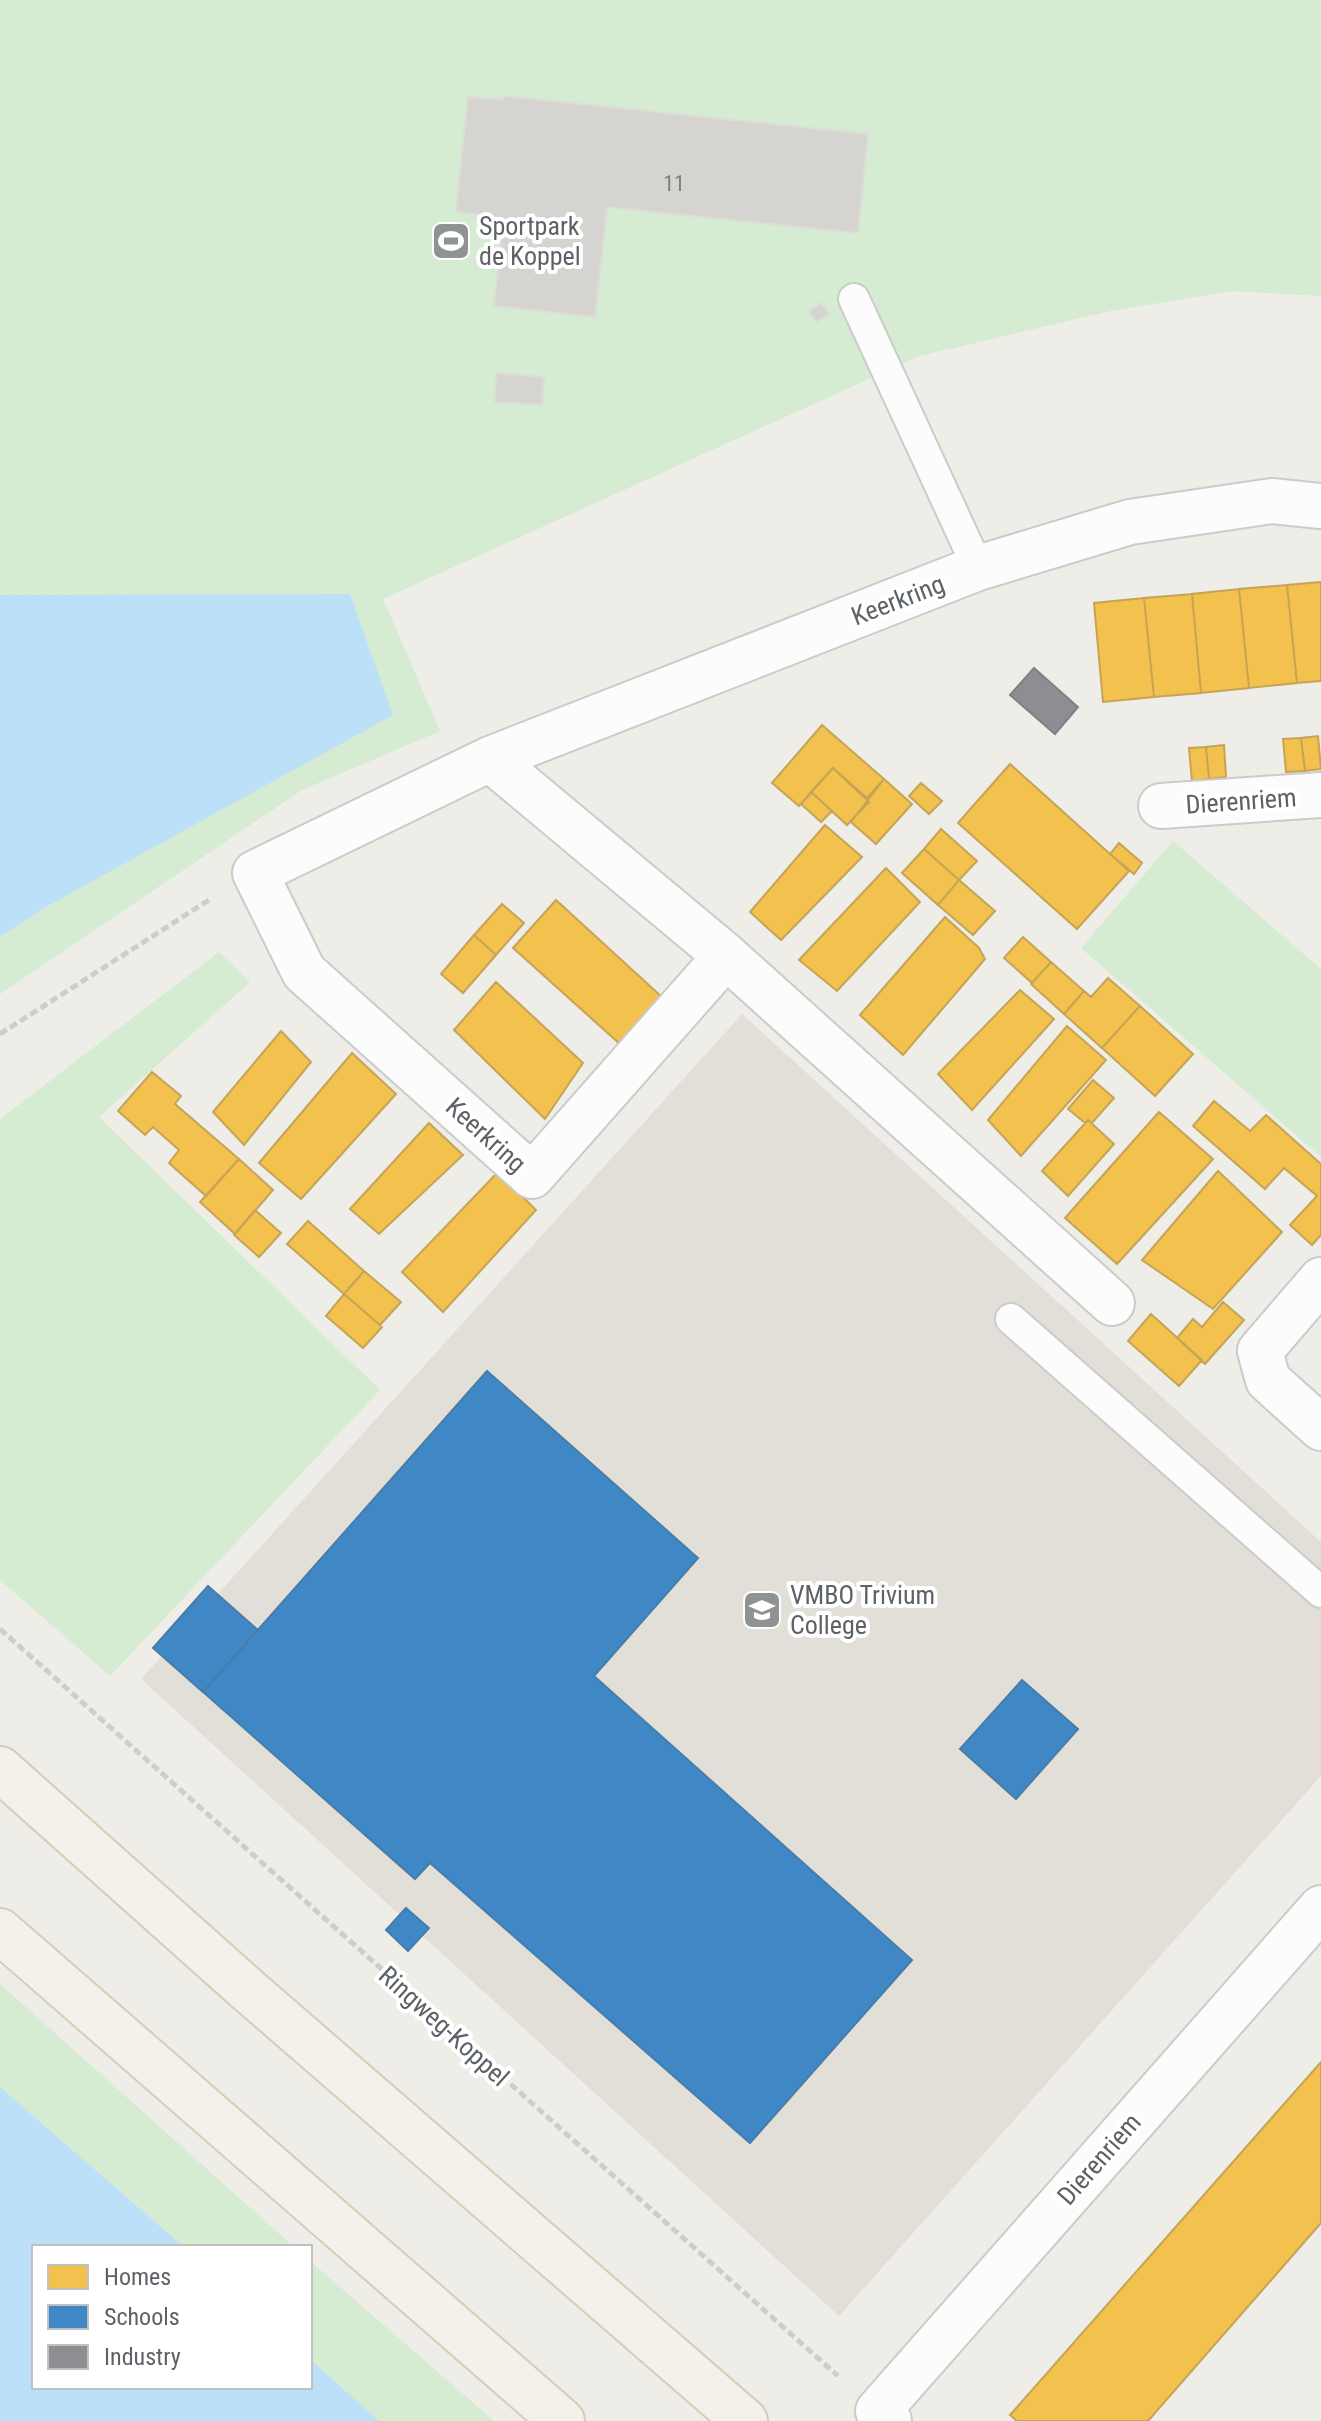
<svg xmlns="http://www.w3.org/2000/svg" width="1321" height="2421" viewBox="0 0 1321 2421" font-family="'Roboto Condensed',sans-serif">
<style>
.education{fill:#e1dfd8}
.green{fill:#d5ebd2}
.water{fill:#bce0f8}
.homes{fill:#f2c14e;stroke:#c5a456;stroke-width:2}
.schools{fill:#3f88c5;stroke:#487da9;stroke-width:2}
.industry{fill:#8d8d92;stroke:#7f8085;stroke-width:2}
.building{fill:#d5d4d1;stroke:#dedcd7;stroke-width:2}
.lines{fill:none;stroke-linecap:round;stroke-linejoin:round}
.lane-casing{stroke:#cbcbca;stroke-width:34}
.street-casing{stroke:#cbcbca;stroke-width:48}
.primary-casing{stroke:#d8cdb4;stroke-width:48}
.path{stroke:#cacfcb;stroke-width:5;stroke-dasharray:8 4;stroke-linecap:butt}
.lane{stroke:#fcfcfc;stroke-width:30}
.street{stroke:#fcfcfc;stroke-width:44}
.primary{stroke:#f3f1e9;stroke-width:44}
.labels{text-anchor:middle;stroke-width:8;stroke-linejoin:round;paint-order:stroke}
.number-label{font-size:22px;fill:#7c8082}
.poi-label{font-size:26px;fill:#5d6267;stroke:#fff;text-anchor:start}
.street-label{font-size:26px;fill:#5d6267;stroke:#fff}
</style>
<rect width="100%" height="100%" fill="#eeede8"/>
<path class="education" d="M742,1014l579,528v234l-482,540 -698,-637z"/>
<path class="green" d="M0,0h1321v296l-89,-5 -122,20 -190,45 -537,243 57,132 -138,59 -302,204v-57l44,-29 306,-314 -350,1z
M1173,841l148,128v188l-240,-209z
M219,952l31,30 -151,135 281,273 -270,286 -110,-96v-461z
M0,1984l294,263h-110l-184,-160z
M310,2261l184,160h-115l-69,-62z"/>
<path class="water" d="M350,594l43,121 -349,193 -44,29v-342z
M0,2087l184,160h-150v140h276v-28l69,62h-379z"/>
<path class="homes" d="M1321,582v99l-24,2 -10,-98z
M1287,585l10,98 -48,5 -10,-99z
M1239,589l10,99 -48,5 -9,-99z
M1192,594l9,99 -47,4 -10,-99z
M1144,598l10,99 -51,5 -9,-99z
M822,725l62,54 -17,19 -34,-30 -34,38 -27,-23z
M1318,736l3,33 -16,2 -4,-33z
M1301,738l4,33 -19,1 -3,-33z
M1224,745l2,32 -17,2 -3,-32z
M1206,747l3,32 -17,2 -3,-33z
M1010,764l119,107 -52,58 -119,-106z
M833,768l36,34 -22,23 -36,-33z
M884,779l28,25 -36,40 -25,-22z
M921,783l21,18 -13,13 -20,-18z
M811,792l21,19 -11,11 -20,-18z
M825,825l37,32 -81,83 -31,-28z
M941,829l36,32 -18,19 -35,-31z
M1119,843l23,20 -8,11 -24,-20z
M924,849l35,31 -21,25 -36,-32z
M886,868l34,34 -83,89 -38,-31z
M959,880l36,31 -22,24 -35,-30z
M556,900l106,97 -41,48 -108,-97z
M502,904l22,19 -28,32 -22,-20z
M945,917l34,31 6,11 -82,96 -43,-40z
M474,935l22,20 -33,38 -22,-19z
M1023,937l28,25 -19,21 -28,-25z
M1051,962l33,29 -20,23 -33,-30z
M1108,978l32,28 -38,42 -38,-34 20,-23 7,6z
M496,982l87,81 -38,56 -91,-89z
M1020,990l34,29 -82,91 -34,-36z
M1140,1006l53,48 -38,42 -53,-48z
M1067,1026l39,34 -85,96 -33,-36z
M281,1031l30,31 -67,83 -31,-33z
M352,1053l44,41 -95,105 -42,-36z
M152,1072l29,24 -6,8 64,55 -33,37 -37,-33 10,-13 -26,-23 -8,8 -27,-24z
M1093,1080l21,18 -22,25 -4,-3 -3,3 -17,-14z
M1214,1101l36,30 16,-16 55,49v71l-9,10 -22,-20 27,-29 -33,-28 -19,21 -72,-63z
M1159,1112l54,47 -96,105 -52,-46z
M1088,1120l26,24 -46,52 -26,-25z
M429,1123l34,32 -84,79 -29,-25z
M239,1159l34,31 -38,44 -35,-32z
M1218,1171l64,61 -69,77 -71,-49z
M498,1172l38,38 -93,102 -41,-40z
M255,1210l26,23 -22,24 -25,-22z
M308,1221l56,50 -20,23 -57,-50z
M364,1271l37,31 -21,23 -36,-31z
M344,1294l38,33 -19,21 -37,-32z
M1223,1302l21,18 -39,44 -28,-26 16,-19 9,8z
M1151,1314l51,46 -23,26 -51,-45z
M1321,2062v161l-173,198h-131l-7,-6z"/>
<path class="schools" d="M487,1371l211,187 -104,118 318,284 -162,183 -320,-280 -15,16 -212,-187z
M208,1586l50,44 -55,62 -50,-44z
M1022,1680l56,49 -62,70 -56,-50z
M406,1908l23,20 -21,23 -22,-21z"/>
<path class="industry" d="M1034,668l44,39 -23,27 -45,-39z"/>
<path class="building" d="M503,96l365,38 -10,99 -251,-26 -12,110 -101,-11 9,-82 -13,-2v-7l-34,-3 12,-115 35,3z
M822,303l7,12 -13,7 -7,-11z
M496,373l48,4 -2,28 -47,-3z"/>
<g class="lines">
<defs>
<path id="lane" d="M854,299l124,269
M1011,1319l310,273"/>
<path id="street" d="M490,759l236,197
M1161,806l160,-11
M1321,1280l-61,71 8,29 53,48
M1112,1303l-386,-347 -194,220 -228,-204 -49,-99 235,-114 488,-191 152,-46 142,-21 49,5
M889,2421l-11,-10 443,-503"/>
<path id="primary" d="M0,1769l249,222 496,430
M0,1931l562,490"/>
</defs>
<use href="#lane" class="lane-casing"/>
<use href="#street" class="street-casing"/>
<use href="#primary" class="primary-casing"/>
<path class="path" d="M0,1034l209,-134
M0,1629l838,747"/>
<use href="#lane" class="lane"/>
<use href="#street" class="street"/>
<use href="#primary" class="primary"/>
</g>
<defs>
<symbol id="stadium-square" viewBox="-11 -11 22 22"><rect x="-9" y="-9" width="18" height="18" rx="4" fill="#909394" stroke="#fff"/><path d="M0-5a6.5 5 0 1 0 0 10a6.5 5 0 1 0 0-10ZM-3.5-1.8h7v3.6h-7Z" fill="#fff"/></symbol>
<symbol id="school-square" viewBox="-11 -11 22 22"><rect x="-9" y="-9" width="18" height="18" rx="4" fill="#909394" stroke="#fff"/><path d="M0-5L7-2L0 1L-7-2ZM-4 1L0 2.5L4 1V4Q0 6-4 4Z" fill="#fff"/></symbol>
</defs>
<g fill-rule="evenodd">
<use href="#stadium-square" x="429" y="219" width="44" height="44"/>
<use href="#school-square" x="740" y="1588" width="44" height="44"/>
</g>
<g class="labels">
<g class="number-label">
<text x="674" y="191">11</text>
</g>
<g class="poi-label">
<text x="479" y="235">Sportpark<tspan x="479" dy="30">de Koppel</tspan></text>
<text x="790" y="1604">VMBO Trivium<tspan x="790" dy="30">College</tspan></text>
</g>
<g class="street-label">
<text transform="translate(898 600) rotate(-21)" y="9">Keerkring</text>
<text transform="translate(1241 801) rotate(-4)" y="9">Dierenriem</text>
<text transform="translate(486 1135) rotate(42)" y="9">Keerkring</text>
<text transform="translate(444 2026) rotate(42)" y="9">Ringweg-Koppel</text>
<text transform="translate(1099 2159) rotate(-49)" y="9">Dierenriem</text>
</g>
</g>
<rect x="32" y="2245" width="280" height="144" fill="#ffffff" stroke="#bec0c2" stroke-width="2"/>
<rect x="48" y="2265" width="40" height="24" fill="#f2c14e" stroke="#bec0c2" stroke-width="2"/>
<text x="104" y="2285" font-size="24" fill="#5d6267">Homes</text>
<rect x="48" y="2305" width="40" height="24" fill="#3f88c5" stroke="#bec0c2" stroke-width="2"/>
<text x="104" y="2325" font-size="24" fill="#5d6267">Schools</text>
<rect x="48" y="2345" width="40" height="24" fill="#8d8d92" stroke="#bec0c2" stroke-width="2"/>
<text x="104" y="2365" font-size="24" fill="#5d6267">Industry</text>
</svg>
